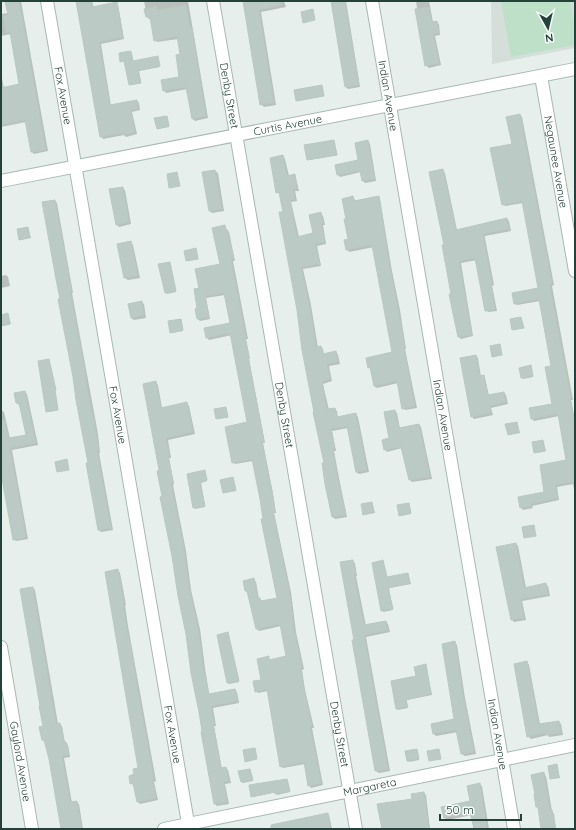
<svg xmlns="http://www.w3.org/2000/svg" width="576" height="830" viewBox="0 0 576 830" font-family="Quicksand,sans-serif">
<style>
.built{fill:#d4dfda}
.green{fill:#bfe0c8}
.shadow{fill:#0003}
.building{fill:#bbcac4;stroke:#b8c9c2}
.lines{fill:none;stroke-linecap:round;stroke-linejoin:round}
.minor-casing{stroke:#a8b8b2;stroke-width:14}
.minor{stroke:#fff;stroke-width:12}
.labels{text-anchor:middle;stroke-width:3;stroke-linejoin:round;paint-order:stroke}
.street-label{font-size:11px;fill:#24423a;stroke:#f7fbf9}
</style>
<rect width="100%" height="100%" fill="#e6efeb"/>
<path class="built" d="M491,1h84v47l-83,16z"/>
<path class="green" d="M501,1h69l5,29v15l-64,12z"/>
<path class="shadow" d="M6,1h15l27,150 -14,3 -2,-2 -6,-30 -25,5v-53l3,14 20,14 -13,-68 -10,2v-22l7,-1z
M77,1h15l2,7 22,-5 2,2 6,34 -23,5 10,62 26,-5 2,2 1,7 -8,2 5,22 -11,3 -2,-2 -21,4 -2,-3z
M144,1h44l20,117 -13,3 -2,-2 -6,-30 -21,4 -2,-3 16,-12 1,-23 -3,-16 -21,3 -2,-2 -4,-21h-2l-2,-2z
M243,1h41l2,6 -25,5 15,93 -12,2 -3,-3z
M331,1h15l14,86 -12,2 -2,-2z
M416,1h13l4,21h3l3,2 1,11 -5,1 6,29 -12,3 -3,-3z
M131,52l2,10 24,-5 3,10 -21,4 2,12 -10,2 -6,-23 -4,-1z
M322,86l2,10 -26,5 -1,-1z
M520,115l2,2 32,168 -2,1 21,114h-2l4,21v74l-2,-11 -16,3 2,13 -27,6 1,2 -10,2 -2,-3 25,-14 21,-33 -8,-44 -25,5 -2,-2 21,-15 -1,-37 -12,-66 -23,4 -3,-2 25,-15 -16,-85 -18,3 -2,-2 10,-59z
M167,118l2,9 -11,2 -1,-1z
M334,141l3,14 -28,5 -1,-1z
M368,141l2,3 6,37 -11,2 -2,-2 -2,-9 -21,5 -2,-2 21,-14z
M283,156l2,3 4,17 5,-1 2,3 3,13h-4l2,10 -6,1 8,35 15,-3 7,-20 2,2 2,9h-2l3,19 -9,2 4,20 -18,3 8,36 7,43 3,-1 2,2 1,6 12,-3 2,3 2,9 -11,2 3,15 -9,3 6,26 5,-1 3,2 1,7 18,-4 2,3 11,55 -10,2 -3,-2 -8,-44 -16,3 4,20h-2l5,27 8,39 -12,2 -2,-2 -7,-33 -1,-20 -45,-270 -3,-2z
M215,171l3,2 6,38 -12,2 -2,-2 -7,-38z
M443,171l2,2 12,57 50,-11 2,2 2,10 -26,5v2l9,47 -2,1 5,25 -9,1 -2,-2 -9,-50 -16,3 12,73 -12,3 -2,-2 -8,-42 1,-1 -7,-49z
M122,188l3,2 6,34 -12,3 -3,-3z
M353,197l3,4 22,-4 2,2 12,72 8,39 6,39h-1l12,59 -12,2 -2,-2 -5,-25 -21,5 -3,-2 -3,-16 -2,-3 24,-14 -19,-106 -25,5 -2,-3 2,-9 -2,-20z
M55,201l2,2 16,90h-1l26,141 2,19h-1l14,77 -12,2 -2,-2 -10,-67z
M224,226l5,6 6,29h-2l15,78h-2l4,20h-1l16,84h-2l10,51 3,19h-2l17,79 5,40 8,37 -2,1 3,20 9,38h-2l11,57 -12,3 -2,-3 -4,-21 -22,4 -2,-2 -13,-75 -10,2 -2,-2 6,-10 6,-24 3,4 17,-4 -7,-31 -22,5 -2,-2 -9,-36 -2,-2 8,-11 2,2 3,17 3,2 16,-3 -25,-137 -18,3 -2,-2 15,-39 -16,-88 -23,5 -2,-2 24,-15 -6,-28 -19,3 4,21 -10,2 -2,-2 3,-30 20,-24z
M28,228l3,10 -10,2 -1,-1z
M131,242l2,3 7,33 -12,2 -3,-2 -6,-33z
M196,250l2,9 -10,2 -1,-1z
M170,263l6,29 -9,2 -7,-29z
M6,275l2,2 2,9 -9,2v-12z
M141,302l3,2 2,14 -12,2 -3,-2z
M8,315l3,9 -10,2v-10z
M180,320l3,11 -11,2 -1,-1z
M476,356l2,2 3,19h2l2,2 4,17 15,-3 2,2 2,9 -17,4 2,7 -19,4 -2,-2z
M49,360l9,50 -10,2 -1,-1z
M531,367l2,10 -10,2 -3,-11z
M155,382l3,3 4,23 25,-5 2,3 6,28 -27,6 3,18h-2l5,26 -1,1 13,66 5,39 9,39 5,39 4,25 1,2 25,-5 2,2 2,11 -26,5 3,18h-2l8,43 4,-1 2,2 3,13 -6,1 4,20 -12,2 -2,-2 -55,-333z
M25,392l2,2 11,51 -26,5 16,89 -12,2 -2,-2 -13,-75v-54l3,2 6,27 17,-4 -7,-31 -1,1 -2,-2z
M226,408l2,9 -10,2h-1z
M395,411l2,2 3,16 19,-4 2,2 11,52 -20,3 -2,-2 -8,-32 -15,4 -2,-3 5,-10z
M517,423l3,10 -11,2 -1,-1z
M543,441l3,10 -10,2 -1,-1z
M205,472l2,9 -6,2 4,24 -10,2 -7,-34z
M233,478l3,13 -12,2 -1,-1z
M372,503l3,10 -11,2v-1z
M409,504l2,10 -10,2 -1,-1z
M516,544l2,2 8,42 19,-4 3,2 2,10 -28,5 4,19 -12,2 -2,-2z
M352,561l3,2 2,13h-1l10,50 20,-4 2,2 2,8 -24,5 24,134 -11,2 -3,-2 -21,-130z
M383,561l4,17 21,-4 3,10 -22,4 4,22 -10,2z
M118,570l2,3 6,32h-1l3,21 28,155 -2,1 4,18 -18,4 -2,-2 -4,-16 -3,-3 9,-14z
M33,588l2,2 23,134h1l3,2 3,17 3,2 2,12 -6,1 8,45 4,-1 3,2 4,25h-21l-12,-70 -5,-17 -2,-2 1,-13z
M228,634l11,48 -10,2 -1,-1z
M455,642l2,3 8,53 11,56 -11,2 -3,-2 -4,-22 -22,4 -2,-2 -2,-9 24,-5z
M527,662l2,3 11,59 19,-2 2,2 2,11 -14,2 -1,-2 -17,4 -3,-3z
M426,666l6,29 -26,5 2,8 -10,2 -6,-28 25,-5z
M417,750l2,10 -10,2 -3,-10z
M557,766l3,12 -8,1 -1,-1z
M250,770l3,11 -10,2 -1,-1z
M543,773l3,3 6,35 2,3 2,15h-14l-2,-20 -3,-2z
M287,780l3,12 -13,3 -1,-3 -23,5 -1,-1z
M479,784l3,2 7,43h-15l-2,-14 -25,5 -2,-2 26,-16z
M423,793l3,2 4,34h-47l-5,-24 35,-5z
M327,814l2,2 3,13h-56z"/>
<path class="building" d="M5,1h14l27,149 -15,2 -6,-32 -24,5v-37l18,-4 -9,-52 -4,1 -3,-17 5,-1z
M76,1h15l1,6 25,-5 6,35 -24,5 11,63 27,-5 1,9 -7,1 4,22 -12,3v-2l-23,4z
M243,1h38v4l-22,5 15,93 -14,2z
M331,1h14l14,84 -14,2z
M186,5l4,23h2l14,88 -14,3 -6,-32 -23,4 -2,-11 18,-3 -3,-22 4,-1 -3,-18 -23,5 -4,-24h-4l-2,-8 12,-3 1,4z
M429,7l3,15 5,-1 2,12h-6l6,30 -14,3 -10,-57z
M313,9l2,11 -12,3 -2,-11z
M131,51l2,10 25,-5 2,10 -22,4 3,13 -12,2 -5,-24 -4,1 -1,-9z
M322,85l2,11 -28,5 -2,-11z
M520,114l23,121 9,48 -2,1 4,24 17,90h-1l5,28v56h-4l-16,3 3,13 -27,6v2l-11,2 -2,-11 26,-5 -4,-27 26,-5 -8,-46 -27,5 -2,-11 23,-4 -7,-37 6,-1 -12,-67 -25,5 -2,-11 26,-5 -16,-87 -20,4 -12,-57 22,-4 -6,-27z
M167,116l2,10 -12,3 -3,-11z
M334,140l3,15 -30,5 -3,-15z
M368,140l7,39 -13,2 -2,-10 -23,4 -2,-10 23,-5 -3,-17z
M283,155l4,21 8,-2 2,15h-4l2,10 -5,1 7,37 16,-4 -4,-18 12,-3 2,11h-2l4,19 -10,2 5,20 -19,3 8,35 7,45 5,-1 2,8 13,-3 2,11 -11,2 3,15 -8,3 5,27 8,-1 2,9 19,-4 11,57 -11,2 -9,-46 -16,3 4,20h-2l4,26 9,40 -14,2 -7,-33 -3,-21h2l-11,-51h1l-12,-62 -5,-40 -18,-98h4l-4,-20 -3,1 -6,-35z
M443,169l13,61 51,-12 2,11 -26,5v1l9,49h-1l4,25 -10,2 -10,-53 -16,3 13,74 -14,2 -9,-43h2l-9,-49h2l-15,-73z
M215,170l7,39 -13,2 -7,-39z
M177,172l3,14 -11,2 -2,-14z
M123,187l6,35 -13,3 -7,-36z
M353,196l1,5 25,-5 11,72 8,40 7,39 -1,1 11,58 -13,3 -5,-28 -23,5 -4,-19 -2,1 -2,-10 26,-6 -20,-107 -26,5 -2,-10 4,-1 -4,-20h2l-4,-20z
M55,200l17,91h-2l15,78 2,19 9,43 3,19 -2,1 14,77 -13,2 -12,-67h2l-12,-63 -3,-23 -15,-78h2l-4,-20 -14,-77z
M225,225l1,5 1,-1 7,30h-3l15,78 -1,1 4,19h-1l16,84 -2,1 10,49 3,20h-2l16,78 5,40 8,38 -1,1 3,20 8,38h-2l11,57 -13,3 -4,-24 -24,5 -13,-78 -12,3 -2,-11 8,-1 -4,-21 12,-3v4l17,-4 -6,-32 -24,5 -9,-38h-2l-2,-10 11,-3 4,20h2l1,3 16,-3 -16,-79h2l-3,-20 -8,-40 -20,4 -7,-36 22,-5 -17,-89 -24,5 -2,-10 26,-5 -6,-30 -19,3 4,21 -12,2 -2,-10 2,-1 -3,-19 5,-1 -4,-19 25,-5 -8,-36z
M28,227l2,10 -11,3 -2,-11z
M131,241l7,35 -14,2 -7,-34z
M196,248l2,11 -12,2 -2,-10z
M170,262l6,29 -11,2 -7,-29z
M142,301l2,14 -13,3 -3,-14z
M8,313l2,11 -9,2v-11z
M521,317l3,11 -12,2 -2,-11z
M181,319l2,11 -13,3 -2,-12z
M500,344l2,11 -10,2 -2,-11z
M476,355l4,21 4,-1 4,20 16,-3 2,10 -16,4 1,7 -20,4 -11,-59z
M49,359l7,31h-1l3,20 -12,2 -8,-51z
M531,365l2,11 -12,2 -2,-10z
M156,381l5,27 26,-6 6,30 -27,6 4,18h-2l5,26 -2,1 13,65 5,39 9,39 5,39 5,25 1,4 26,-5 3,12 -27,5 3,17 -1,1 8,44 5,-1 3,14 -5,1 3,20 -13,2 -13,-72 1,-1 -3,-19 -8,-39 -5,-39 -8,-38 -6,-40 -12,-59 2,-1 -5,-25 2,-1 -16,-86z
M25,391l11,52 -26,5 16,89 -13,3 -12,-67v-53h4l4,18 17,-3 -7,-32h-3l-2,-10z
M226,407l2,10 -12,2 -2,-10z
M395,410l4,18 20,-4 11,53 -21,3 -8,-33 -17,3 -2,-10 7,-2 -5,-26z
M517,422l2,10 -11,3 -3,-11z
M543,440l2,11 -11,2 -2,-11z
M67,459l2,11 -12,2 -2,-10z
M205,470l2,10 -7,2 5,24 -12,2 -6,-34z
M233,477l3,13 -13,3 -3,-13z
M372,502l2,10 -11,3 -2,-11z
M409,503l2,10 -12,3 -2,-11z
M534,525l2,11 -12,2 -2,-11z
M516,543l8,45 22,-5 2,11 -27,5 3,19 -13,2 -15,-73z
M353,560l3,14h-2l10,51 22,-4 2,9 -24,5 24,134 -13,2 -23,-131h2l-14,-78z
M383,560l4,17 21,-4 2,10 -22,5 5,21 -12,2 -9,-48z
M118,569l6,34h-1l3,20 11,58h-1l18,98h-2l4,19 -19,4 -4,-19 -3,1 -1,-8 5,-2 -1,-5 5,-1 -33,-196z
M33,587l23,137 4,-1 4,19h2l3,13 -7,1 8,46 7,-1 5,28h-21l-12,-70 -5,-19h-2l-3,-13 4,-1 -4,-20h1l-20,-117z
M228,632l11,49 -12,2 -10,-48z
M455,641l8,54 11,57 -13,2 -5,-24 -23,4 -2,-10 23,-5 -12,-75z
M527,661l12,63 20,-3 2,12 -15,2 -1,-2 -18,4 -13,-73z
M426,664l5,30 -25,6 2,7 -12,2 -5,-28 25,-5 -2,-9z
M255,748l2,11 -12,3 -2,-12z
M417,749l2,10 -12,2 -2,-10z
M439,749l2,10 -12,2 -2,-10z
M557,764l2,13 -9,2 -2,-13z
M250,769l3,11 -12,2 -3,-11z
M544,772l6,39 2,-1 3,17 -14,2 -3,-22h-2l-2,-13h1l-4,-19z
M287,779l3,12 -15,3v-2l-24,5 -2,-12z
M480,783l7,46h-13l-4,-17 -26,6 -3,-11 29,-6 -3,-15z
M424,792l5,37h-47l-5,-25 35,-5 -1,-5z
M328,813l3,14 -9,2h-51v-4z"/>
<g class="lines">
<defs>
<g id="minor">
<path id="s1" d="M47,1l142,828"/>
<path id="s2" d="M213,1l143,828"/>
<path id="s3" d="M372,1l142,828"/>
<path id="s4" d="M541,76l34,195"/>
<path id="s5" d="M1,181l574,-112"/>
<path id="s6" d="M1,647l31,182"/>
<path id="s7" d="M164,829l411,-84"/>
</g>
</defs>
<use href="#minor" class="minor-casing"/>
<use href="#minor" class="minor"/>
</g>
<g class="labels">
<g class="street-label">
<text dy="4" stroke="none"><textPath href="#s1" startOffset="96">Fox Avenue</textPath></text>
<text dy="4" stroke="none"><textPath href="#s2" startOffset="96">Denby Street</textPath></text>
<text dy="4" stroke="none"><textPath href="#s3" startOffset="96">Indian Avenue</textPath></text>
<text dy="4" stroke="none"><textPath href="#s5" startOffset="292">Curtis Avenue</textPath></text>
<text dy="4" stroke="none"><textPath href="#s4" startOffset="87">Negaunee Avenue</textPath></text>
<text dy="4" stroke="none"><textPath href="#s1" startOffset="420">Fox Avenue</textPath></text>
<text dy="4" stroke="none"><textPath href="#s2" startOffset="420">Denby Street</textPath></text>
<text dy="4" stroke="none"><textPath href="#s3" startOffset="420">Indian Avenue</textPath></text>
<text dy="4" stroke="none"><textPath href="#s1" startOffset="744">Fox Avenue</textPath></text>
<text dy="4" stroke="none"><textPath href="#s2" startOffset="744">Denby Street</textPath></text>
<text dy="4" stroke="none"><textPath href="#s3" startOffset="744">Indian Avenue</textPath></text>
<text dy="4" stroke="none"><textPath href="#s6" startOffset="116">Gaylord Avenue</textPath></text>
<text dy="4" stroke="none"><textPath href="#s7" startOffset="210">Margareta</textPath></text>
</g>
</g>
<rect width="576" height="830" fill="none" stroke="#24423a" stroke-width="4"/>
<g transform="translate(548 28) rotate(172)" stroke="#f7fbf9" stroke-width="3" paint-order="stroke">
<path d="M0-3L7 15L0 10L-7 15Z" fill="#24423a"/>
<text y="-6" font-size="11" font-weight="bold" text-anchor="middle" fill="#24423a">N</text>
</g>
<path d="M440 814v6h81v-6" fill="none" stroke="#24423a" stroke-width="2"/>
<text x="446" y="814" font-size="12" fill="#24423a" stroke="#f7fbf9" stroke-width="3" paint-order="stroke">50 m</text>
</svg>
